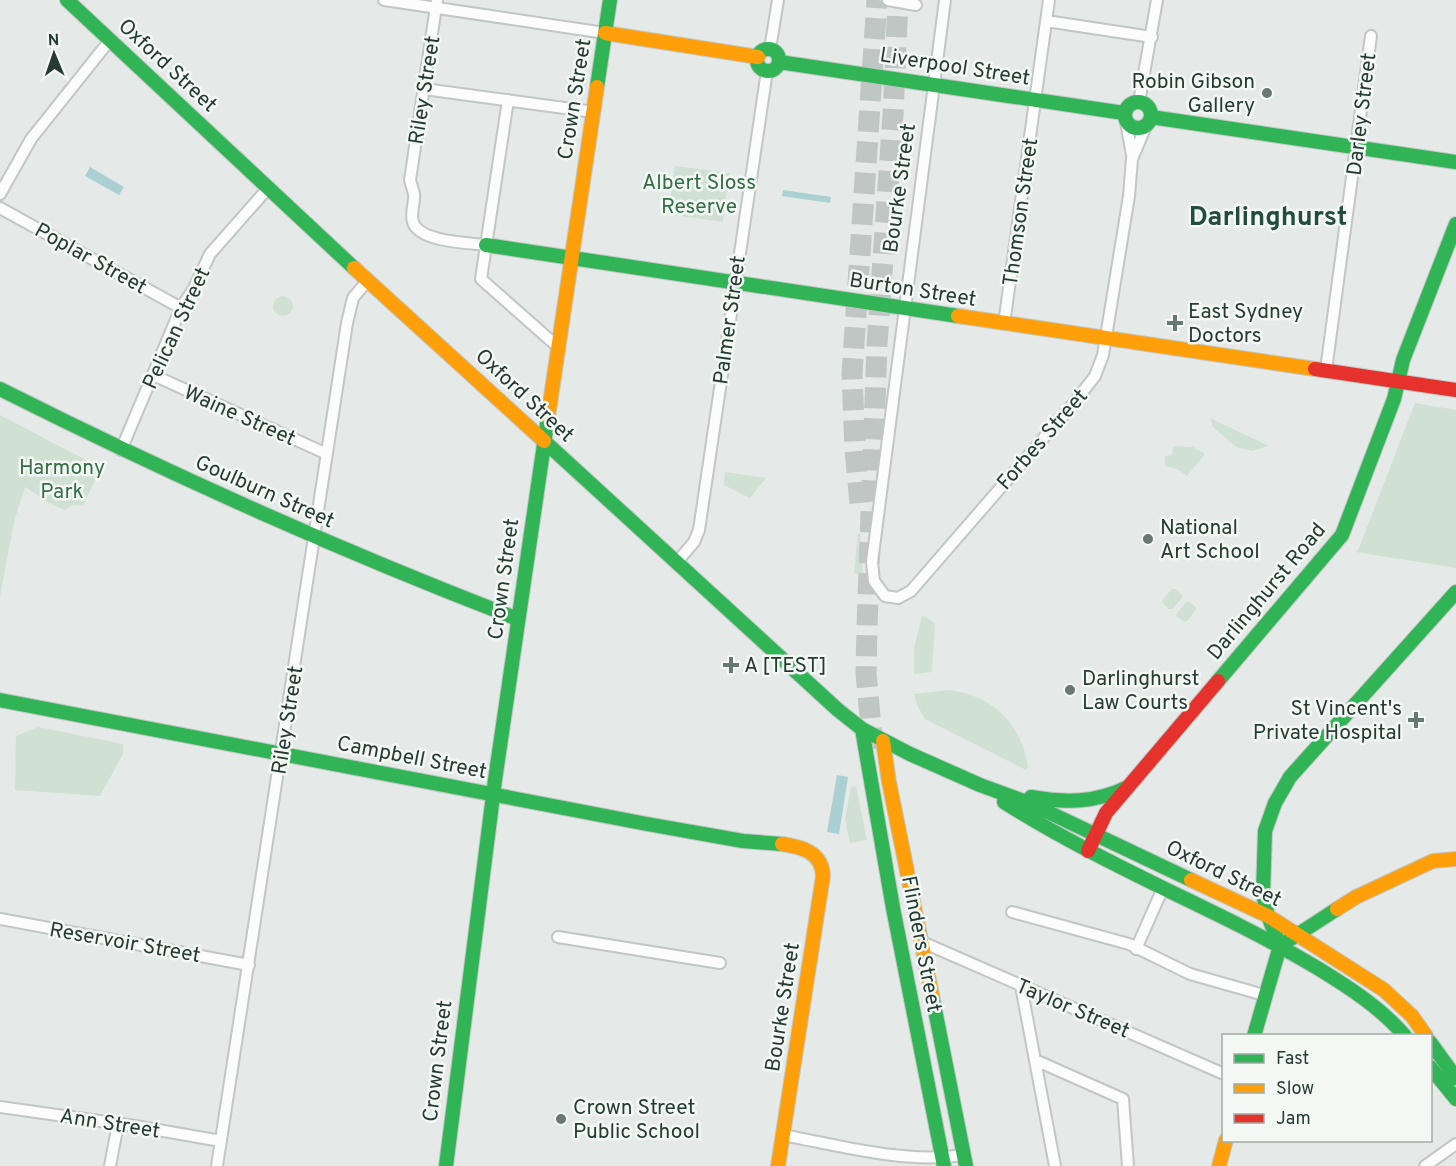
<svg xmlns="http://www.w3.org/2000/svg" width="1456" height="1166" viewBox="0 0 1456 1166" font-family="Overpass,sans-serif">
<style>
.green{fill:#d0e1d4}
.water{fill:#aad0d3}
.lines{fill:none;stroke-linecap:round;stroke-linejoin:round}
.highway-tunnel{stroke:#bfc6c3;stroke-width:21;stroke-dasharray:21 10;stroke-linecap:butt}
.street-casing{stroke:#c2c6c4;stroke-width:14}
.fast-casing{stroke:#c1c7c4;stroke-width:16}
.slow-casing{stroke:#c1c7c4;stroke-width:16}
.jam-casing{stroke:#c1c7c4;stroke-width:16}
.street{stroke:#fbfcfb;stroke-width:10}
.fast{stroke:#30b455;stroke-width:14}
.slow{stroke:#ff9f0a;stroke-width:14}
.jam{stroke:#e5322d;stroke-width:14}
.poi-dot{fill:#687872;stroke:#f3f8f5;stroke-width:2}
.labels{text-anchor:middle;stroke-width:5;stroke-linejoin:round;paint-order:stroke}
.street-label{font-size:21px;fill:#253b33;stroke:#f3f8f5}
.poi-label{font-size:21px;fill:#253b33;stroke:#f3f8f5;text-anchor:start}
.park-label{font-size:21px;fill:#336e45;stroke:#f3f8f5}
.district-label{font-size:27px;font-weight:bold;fill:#234b3e;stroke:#f3f8f5}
</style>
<rect width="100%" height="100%" fill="#e5e9e7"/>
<path class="green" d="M675,166l54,7 -6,49 -55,-8z
M273 306a10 10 0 1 1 20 0a10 10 0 1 1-20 0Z
M1415,403l41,7v158l-100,-16 3,-4z
M0,415l101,53 -18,38 -10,-1 -9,5 -15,-7 -24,-16 -11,35 -14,74z
M1210,418l59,28 -17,5 -16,-4 -23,-20z
M1173,446l20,1 12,7 -18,22 -10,-7 -12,-3v-10l7,-1z
M725,472l41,6 -16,20 -26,-13z
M858,533l2,1 3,40 -9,-1z
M1172,589h3l7,6v3l-10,11h-3l-7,-6v-3z
M1186,602h3l7,5v3l-9,11 -3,1 -8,-6 1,-3z
M922,616c3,1 10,4 12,7 2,2 -2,41 -2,49l-18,2v-26z
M948,690c44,5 74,33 80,77l-2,3 -101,-51 -8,-14 -3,-11z
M38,727l85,17v10l-23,42 -85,-6 1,-54z
M856,786l11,54 -17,3 -5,-24 6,-32z"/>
<path class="water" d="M90,167l34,20 -5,8 -34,-19z
M783,190l48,7 -1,6 -48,-7z
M837,775l11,2 -9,57 -12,-2z"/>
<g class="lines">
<path class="highway-tunnel" d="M860,503l-5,-53 -3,-76 25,-374
M873,749l-7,-76 1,-46 10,-282 16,-230 5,-115"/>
<defs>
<path id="street" d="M384,0l221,33
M437,0l-27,180c1,4 3,9 4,14 1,9 -4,19 -1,28 6,20 56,21 73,23
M888,0l28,5
M945,0l-73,562 2,19 11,15 13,2 13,-7 163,-188 21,-27 8,-21 26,-159 3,-37 14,-33
M1046,21l106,16
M770,49l8,-49
M424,89l170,23
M508,100l-27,179 77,68
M1139,102l18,-102
M1126,122l6,33
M0,194l31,-55 79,-99
M0,208l181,100
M1004,324l45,-324
M1326,370l45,-334
M153,375l174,79
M121,450l60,-142 13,-20 16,-34 59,-67
M677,562l17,-20 5,-12 68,-459
M1012,912l117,32 61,30 74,21
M0,919l249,46
M558,937l162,26
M922,942l302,132
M1136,949l27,-61
M1021,986l34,180
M1035,1060l88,39 5,67
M0,1107l135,19 86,15
M783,1135c58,11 122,29 181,20
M110,1166l8,-42
M217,1166l130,-843 6,-25 15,-18
M1425,1166l31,-22"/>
<path id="fast" d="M67,0l287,268
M757 60a11 11 0 1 1 22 0a11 11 0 1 1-22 0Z
M779,62l345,51
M597,87l13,-87
M1125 115a13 13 0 1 1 26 0a13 13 0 1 1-26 0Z
M1151,117l305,45
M486,245l472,71
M0,389c169,85 341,162 518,230
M544,441l294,269 24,19 48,25 70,31 49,18 162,77
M1218,681l124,-146 52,-136 9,-39 53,-136
M0,700l647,124 96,17 39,3
M862,729l31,179 51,258
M1031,797c35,6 64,6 97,-10
M1004,802c52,33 106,60 161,87 52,25 104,50 154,80 31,19 62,39 86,67
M1337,909l-57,37 -12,-30 -5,-21 2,-64 10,-28 15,-26 166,-185
M933,1000l33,166
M1254,1036l26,-90
M1430,1042l26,36
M1430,1067l26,32
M446,1166l49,-386 53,-363"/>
<path id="slow" d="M605,33l153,24
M354,268l190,173
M958,316l357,53
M548,417l49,-330
M883,741l6,41 44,218
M1191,880l77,36 116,74 28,26 14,20
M1337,909l19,-12 77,-36 23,-2
M778,1166l45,-290c-1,-24 -21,-29 -41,-32
M1219,1166l7,-26"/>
<path id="jam" d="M1315,369l141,21
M1088,851l18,-38 112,-132"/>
</defs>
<use href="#street" class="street-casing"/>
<use href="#fast" class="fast-casing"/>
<use href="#slow" class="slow-casing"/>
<use href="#jam" class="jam-casing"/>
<use href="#street" class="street"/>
<use href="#fast" class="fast"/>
<use href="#slow" class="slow"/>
<use href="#jam" class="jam"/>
</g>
<g class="poi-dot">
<circle cx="1267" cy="93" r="6"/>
<path d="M1172 314h6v6h6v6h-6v6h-6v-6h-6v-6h6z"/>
<circle cx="1148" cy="539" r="6"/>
<path d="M728 656h6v6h6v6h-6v6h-6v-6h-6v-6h6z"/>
<circle cx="1070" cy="690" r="6"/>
<path d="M1413 711h6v6h6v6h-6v6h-6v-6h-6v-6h6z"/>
<circle cx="561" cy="1119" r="6"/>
</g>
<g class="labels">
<g class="street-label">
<text transform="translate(168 65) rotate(43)" y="7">Oxford Street</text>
<text transform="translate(955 66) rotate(9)" y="7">Liverpool Street</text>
<text transform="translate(424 90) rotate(-81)" y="7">Riley Street</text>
<text transform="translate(574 99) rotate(-81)" y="7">Crown Street</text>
<text transform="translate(1361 114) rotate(-83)" y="7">Darley Street</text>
<text transform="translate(899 188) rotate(-82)" y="7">Bourke Street</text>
<text transform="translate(1020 212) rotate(-82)" y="7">Thomson Street</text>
<text transform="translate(91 258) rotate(29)" y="7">Poplar Street</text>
<text transform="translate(913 289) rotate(9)" y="7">Burton Street</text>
<text transform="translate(729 320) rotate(-82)" y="7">Palmer Street</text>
<text transform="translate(176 328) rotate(-65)" y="7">Pelican Street</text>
<text transform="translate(525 395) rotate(43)" y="7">Oxford Street</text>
<text transform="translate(240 415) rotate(24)" y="7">Waine Street</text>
<text transform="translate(1042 439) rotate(-49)" y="7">Forbes Street</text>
<text transform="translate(265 491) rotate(24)" y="7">Goulburn Street</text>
<text transform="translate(503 579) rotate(-82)" y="7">Crown Street</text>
<text transform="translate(1266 591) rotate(-50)" y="7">Darlinghurst Road</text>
<text transform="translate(287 720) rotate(-81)" y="7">Riley Street</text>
<text transform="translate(412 757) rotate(11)" y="7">Campbell Street</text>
<text transform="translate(1224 873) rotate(26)" y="7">Oxford Street</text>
<text transform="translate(125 942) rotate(10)" y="7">Reservoir Street</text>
<text transform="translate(922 944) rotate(79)" y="7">Flinders Street</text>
<text transform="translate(782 1007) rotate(-81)" y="7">Bourke Street</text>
<text transform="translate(1073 1008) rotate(23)" y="7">Taylor Street</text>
<text transform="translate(437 1061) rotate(-83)" y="7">Crown Street</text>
<text transform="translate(110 1123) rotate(9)" y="7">Ann Street</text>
</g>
<g class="poi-label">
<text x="1255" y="88" text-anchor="end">Robin Gibson<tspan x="1255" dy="24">Gallery</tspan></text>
<text x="1188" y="318">East Sydney<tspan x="1188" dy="24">Doctors</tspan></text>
<text x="1160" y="534">National<tspan x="1160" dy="24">Art School</tspan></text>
<text x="744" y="672">A [TEST]</text>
<text x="1082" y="685">Darlinghurst<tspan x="1082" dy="24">Law Courts</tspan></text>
<text x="1402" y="715" text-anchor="end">St Vincent's<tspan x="1402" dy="24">Private Hospital</tspan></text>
<text x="573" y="1114">Crown Street<tspan x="573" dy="24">Public School</tspan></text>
</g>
<g class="park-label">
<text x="699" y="189">Albert Sloss<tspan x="699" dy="24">Reserve</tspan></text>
<text x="62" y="474">Harmony<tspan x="62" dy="24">Park</tspan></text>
</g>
<g class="district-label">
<text x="1268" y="225">Darlinghurst</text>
</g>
</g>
<rect x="1222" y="1034" width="210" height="108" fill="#f3f8f5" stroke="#a1aca7" stroke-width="1.5"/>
<rect x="1234" y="1054" width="30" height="9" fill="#30b455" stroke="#a1aca7" stroke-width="1.5"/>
<text x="1276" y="1064" font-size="18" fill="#253b33">Fast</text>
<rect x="1234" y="1084" width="30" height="9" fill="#ff9f0a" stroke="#a1aca7" stroke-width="1.5"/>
<text x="1276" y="1094" font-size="18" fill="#253b33">Slow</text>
<rect x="1234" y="1114" width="30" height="9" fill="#e5322d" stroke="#a1aca7" stroke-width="1.5"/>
<text x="1276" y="1124" font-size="18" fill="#253b33">Jam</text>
<g transform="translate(54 54) rotate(358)" stroke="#f3f8f5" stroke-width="4.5" paint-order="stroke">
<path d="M0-4.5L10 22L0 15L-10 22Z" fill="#253b33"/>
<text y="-9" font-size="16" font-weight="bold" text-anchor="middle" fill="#253b33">N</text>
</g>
</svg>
